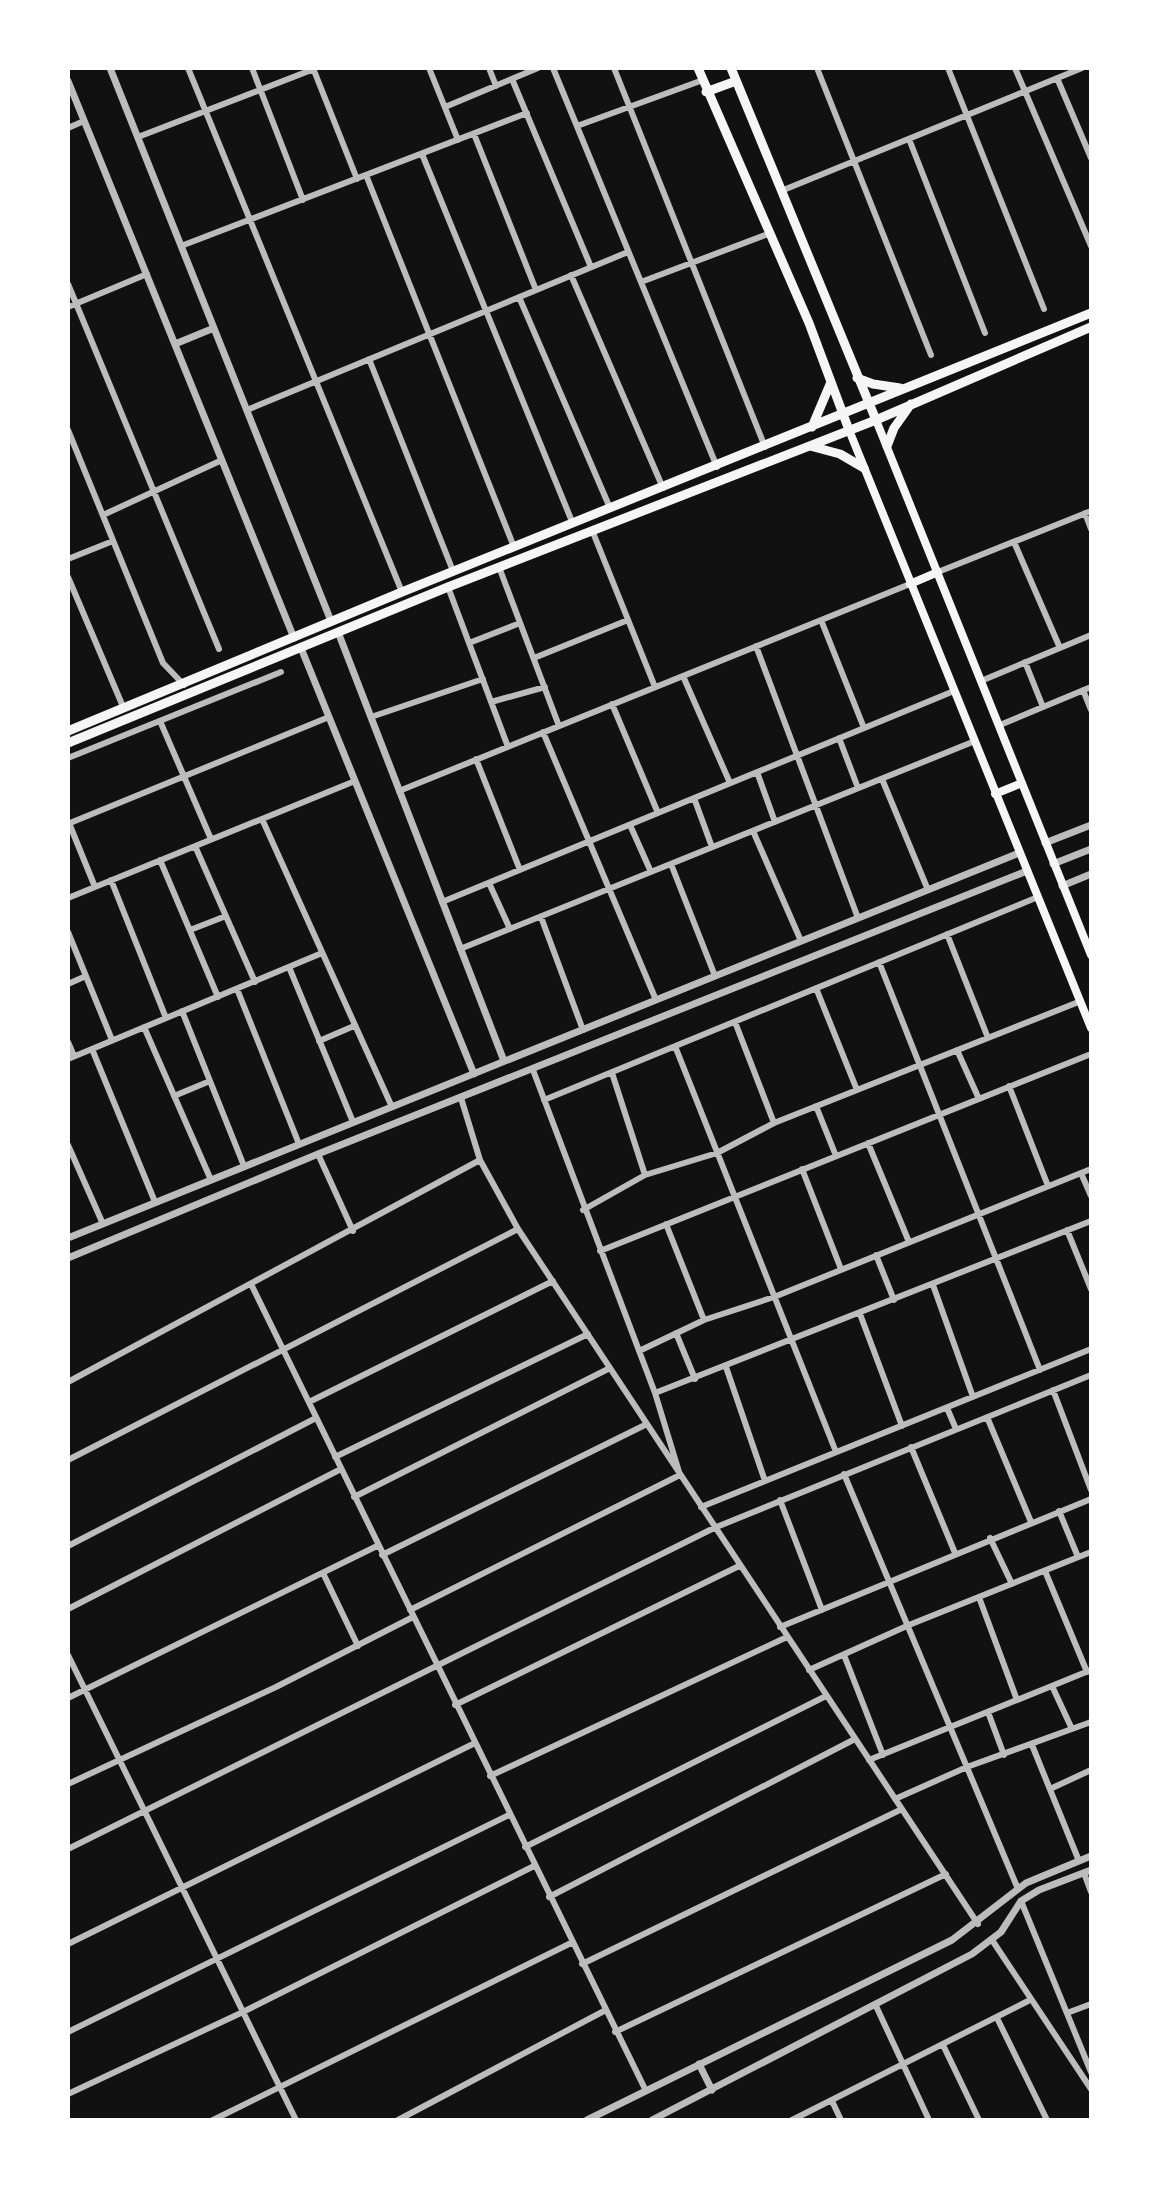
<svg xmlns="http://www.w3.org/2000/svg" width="1159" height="2188" viewBox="0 0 1159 2188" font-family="'Space Grotesk',sans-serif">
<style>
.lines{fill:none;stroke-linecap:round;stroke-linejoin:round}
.minor{stroke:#bcbcbc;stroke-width:6}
.tertiary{stroke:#bcbcbc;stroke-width:7}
.secondary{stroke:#f5f5f5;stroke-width:8}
.primary{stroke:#f5f5f5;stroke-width:9}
</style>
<rect width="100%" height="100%" fill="#111"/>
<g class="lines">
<path class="minor" d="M188,68l214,524
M252,68l51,132
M313,68l44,111
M429,68l29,72
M489,68l7,18
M553,68l164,399
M614,68l151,379
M817,68l114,287
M948,68l96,241
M1015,68l76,178
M1057,78l34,80
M512,79l79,188
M445,107l93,-39
M577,126l126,-46
M68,128l16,-7
M474,134l62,156
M138,137l176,-68
M909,139l76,194
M422,154l151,370
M366,175l148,372
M781,191l301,-123
M181,246l346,-133
M571,275l92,213
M641,282l127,-48
M68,284l151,365
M519,297l91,211
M68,307l79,-33
M369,359l84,212
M247,410l381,-158
M68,430l95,233 21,22
M1085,513l6,16
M103,515l119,-55
M592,530l63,157
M1014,542l46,106
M68,559l45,-18
M499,567l60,159
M938,572l153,-61
M68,577l56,132
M448,587l60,160
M821,620l43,108
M469,643l51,-20
M756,646l102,272
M534,658l94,-38
M1025,662l18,45
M683,676l47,107
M981,681l110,-46
M1083,690l8,20
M491,702l54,-15
M612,704l46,109
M371,717l112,-38
M160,721l51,118
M1000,725l91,-38
M543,732l113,268
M839,738l19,50
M68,758l213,-86
M476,759l44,111
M757,772l18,50
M882,779l46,111
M399,791l511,-207
M694,798l18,49
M262,819l130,288
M69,823l26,64
M70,823l259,-106
M630,825l21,47
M753,831l48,110
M195,846l60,136
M160,860l58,137
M671,864l44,112
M111,880l55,138
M489,883l21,46
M68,898l287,-117
M442,902l512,-211
M541,917l42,113
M190,930l36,-14
M68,932l44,108
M947,934l41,104
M460,949l515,-208
M879,962l161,408
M289,967l64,155
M68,984l18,-8
M816,988l41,102
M237,989l62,155
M182,1011l62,155
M735,1022l39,101
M144,1027l67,153
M319,1041l35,-15
M68,1042l6,14
M675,1046l161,406
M92,1049l63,153
M957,1050l22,49
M68,1059l254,-106
M612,1073l33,102
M1009,1086l39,100
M174,1096l36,-15
M461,1098l19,62
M544,1100l494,-203
M816,1106l20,50
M868,1143l41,99
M68,1145l35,79
M318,1154l35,77
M802,1169l39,100
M1081,1173l10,23
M583,1210l62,-35 72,-22 57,-30 307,-122
M666,1224l38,96
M1067,1230l24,59
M600,1251l491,-197
M876,1255l18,45
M933,1285l40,112
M252,1286l394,805
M860,1314l42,112
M676,1333l19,46
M639,1351l65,-31 70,-23 317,-128
M726,1367l39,114
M68,1382l412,-222 38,69 460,695
M1053,1390l38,100
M655,1393l436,-172
M309,1402l244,-121
M947,1408l9,21
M987,1417l44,105
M911,1447l44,106
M335,1457l253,-123
M68,1460l450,-231
M844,1474l174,415
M354,1497l256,-129
M780,1500l42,110
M701,1507l390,-158
M1059,1511l19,46
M990,1538l22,46
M68,1546l248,-128
M382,1555l265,-131
M1045,1571l42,101
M323,1573l35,73
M980,1600l37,100
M68,1609l273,-140
M410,1610l270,-135 -25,-82 -122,-323
M780,1627l311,-128
M68,1655l228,465
M844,1655l39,100
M809,1670l100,-45 182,-73
M1052,1686l20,43
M68,1698l309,-152
M455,1705l284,-139
M988,1712l16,43
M1032,1745l47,116
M869,1760l222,-90
M490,1776l297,-139
M68,1784l208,-97 137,-70
M1050,1789l41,-19
M895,1799l72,-32 124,-45
M525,1847l301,-151
M68,1849l646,-321 377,-153
M1084,1873l7,19
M549,1897l306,-158
M1021,1901l70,171
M992,1940l99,149
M68,1944l407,-201
M582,1964l320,-155
M876,2006l53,114
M1067,2013l24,-9
M997,2018l50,102
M68,2032l441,-217
M615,2032l331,-158
M943,2045l36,75
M68,2094l175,-82 291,-146
M832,2101l9,19
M213,2120l358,-177
M398,2120l206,-109
M792,2120l238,-120"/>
<path class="tertiary" d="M110,68l221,553
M68,81l226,557
M175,344l39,-16
M338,632l166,429
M301,648l173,426
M1045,843l46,-18
M1053,864l38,-15
M1062,886l29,-12
M68,1238l951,-385
M68,1258l250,-104 709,-283
M699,2064l13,26
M587,2120l365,-180 74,-57 65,-27
M652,2120l320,-166 29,-22 20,-31 18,-11 52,-20"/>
<path class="secondary" d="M876,420l215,535
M849,430l242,598
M910,584l28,-12
M995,794l27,-11"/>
<path class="primary" d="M698,68l111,255 40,107
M731,68l145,352
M706,92l30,-11
M857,378l16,6 27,4
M812,427l19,-45
M810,446l30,8 24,14
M887,446l7,-18 17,-24
M68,731l334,-139 689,-279
M68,743l380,-156 428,-167 215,-93"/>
</g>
<rect width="1159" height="2188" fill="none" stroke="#ffffff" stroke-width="140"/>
</svg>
